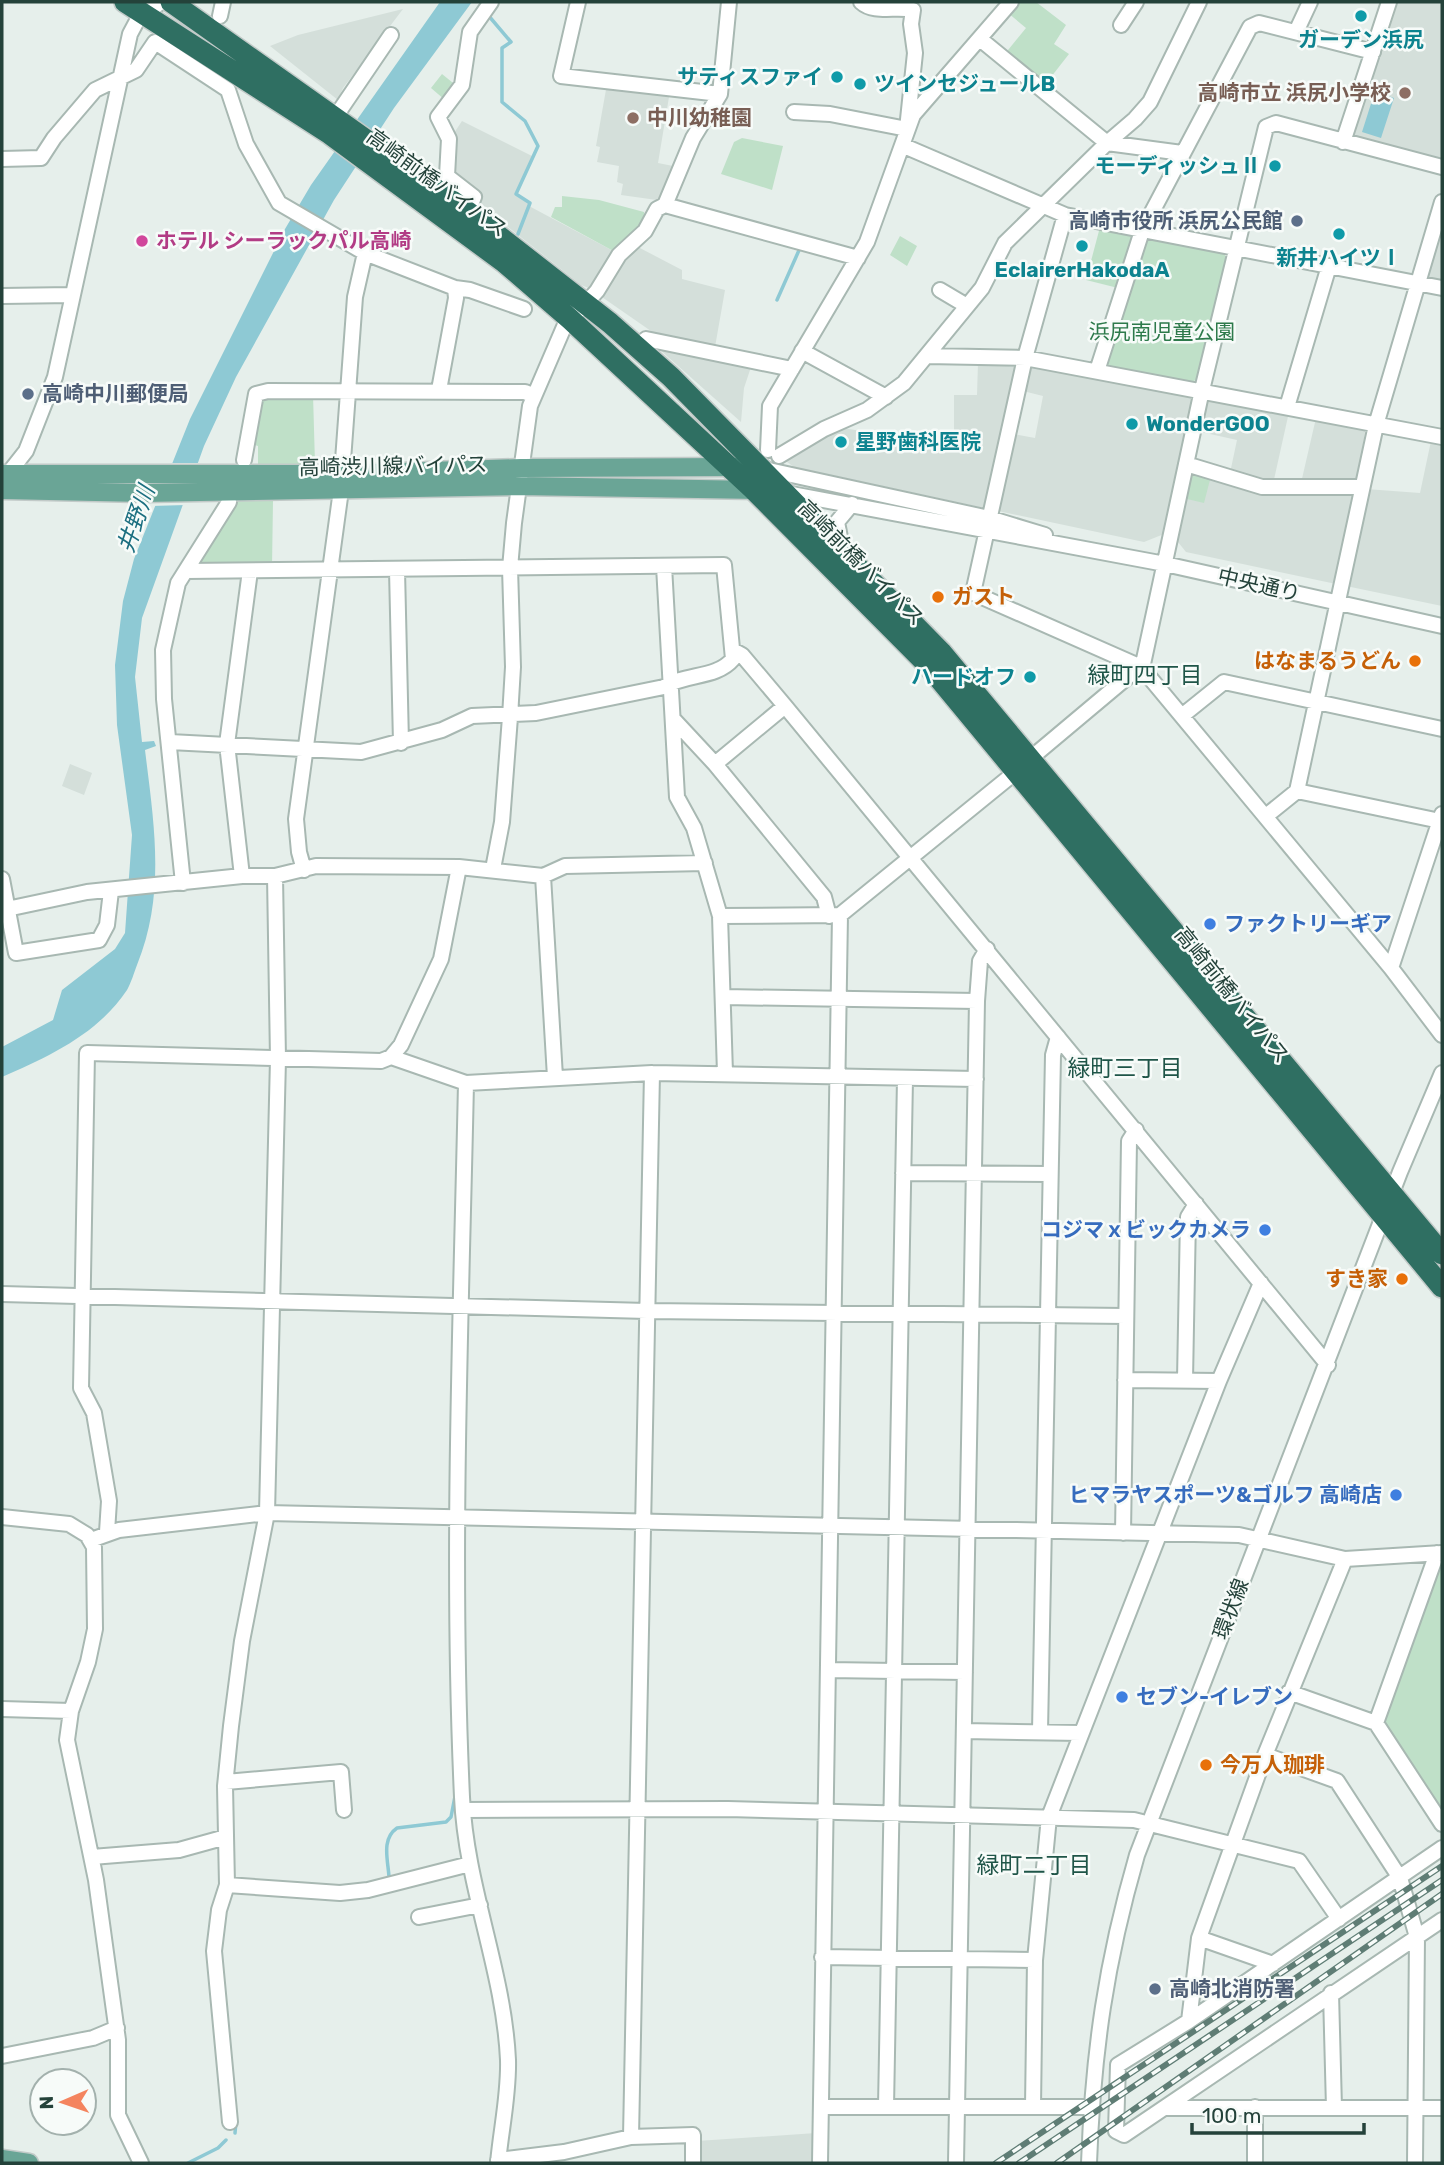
<svg xmlns="http://www.w3.org/2000/svg" width="1444" height="2165" viewBox="0 0 1444 2165" font-family="Rubik,'Noto Sans JP',sans-serif">
<style>
.built{fill:#d4dfda}
.green{fill:#bfe0c8}
.water{fill:#8ec9d4}
.pier{fill:#e6efeb}
.lines{fill:none;stroke-linecap:round;stroke-linejoin:round}
.stream{stroke:#8ec9d4;stroke-width:3.5}
.minor-casing{stroke:#a8b8b2;stroke-width:18}
.major-casing{stroke:#c2cac8;stroke-width:21}
.highway-casing{stroke:#c2cac8;stroke-width:24}
.minor{stroke:#fff;stroke-width:14}
.major{stroke:#6aa596;stroke-width:18}
.highway{stroke:#2f6f62;stroke-width:21}
.rail-casing{stroke:#5f7d75;stroke-width:6}
.rail{stroke:#f7fbf9;stroke-width:3.5;stroke-dasharray:10;stroke-linecap:butt}
.culture-dot{fill:#0f9aa8;stroke:#f7fbf9;stroke-width:2.5}
.education-dot{fill:#8d6e63;stroke:#f7fbf9;stroke-width:2.5}
.service-dot{fill:#5c6f8a;stroke:#f7fbf9;stroke-width:2.5}
.hotel-dot{fill:#d1479c;stroke:#f7fbf9;stroke-width:2.5}
.food-dot{fill:#e8710a;stroke:#f7fbf9;stroke-width:2.5}
.shop-dot{fill:#3f7fe0;stroke:#f7fbf9;stroke-width:2.5}
.labels{text-anchor:middle;stroke-width:5;stroke-linejoin:round;paint-order:stroke}
.culture-label{font-size:21px;font-weight:bold;fill:#0d838f;stroke:#f7fbf9}
.education-label{font-size:21px;font-weight:bold;fill:#785e54;stroke:#f7fbf9;text-anchor:end}
.street-label{font-size:21px;fill:#24423a;stroke:#f7fbf9}
.service-label{font-size:21px;font-weight:bold;fill:#4e5e75;stroke:#f7fbf9;text-anchor:start}
.hotel-label{font-size:21px;font-weight:bold;fill:#b23c85;stroke:#f7fbf9;text-anchor:start}
.park-label{font-size:21px;fill:#2d7a4b;stroke:#f7fbf9}
.food-label{font-size:21px;font-weight:bold;fill:#c56008;stroke:#f7fbf9;text-anchor:start}
.shop-label{font-size:21px;font-weight:bold;fill:#366cbe;stroke:#f7fbf9;text-anchor:start}
.water-label{font-size:23px;font-style:italic;fill:#1c6f80;stroke:#f7fbf9}
.neighbourhood-label{font-size:23px;fill:#1f5548;stroke:#f7fbf9}
</style>
<rect width="100%" height="100%" fill="#e6efeb"/>
<path class="built" d="M1398,2h44v159l-87,-21 -1,-9z
M403,9l-60,79 -5,12 -68,-54 28,-11z
M607,84l63,7 -12,72 20,4 -14,34 -43,-6 2,-11 -6,-2 2,-16 -22,-4 3,-15 -4,-1z
M462,121l72,36 -18,37 14,9 -1,3 88,47 -23,37 -13,-5 -103,-82 4,-8 -28,-24 -2,-35z
M1442,221v62l-11,-2 -5,-7z
M638,247l44,23v9l43,11 -10,57 -54,-9 -62,-43 20,-34z
M659,349l93,15 -8,24 -3,34z
M978,363l39,4 -29,142 -194,-42 -11,-8 53,-32 57,9h61v-41h23z
M1033,366l156,30 3,4 -28,134 -20,8 -146,-31 16,-77 21,4 8,-42 -20,-5 4,-21z
M1213,399l76,13 -16,72 -43,-11 7,-33 -36,-8 6,-30z
M1316,418l50,8 -9,56 -56,1z
M1431,441l11,2v163l-96,-20 20,-97 54,4z
M1192,474l162,18 -18,92 -150,-32 -8,-10z
M70,764l22,9 -8,22 -22,-9z
M816,2133l-1,30h-118v-22z"/>
<path class="green" d="M1017,2h19l30,23 -12,19 15,10 -25,32 -40,-31 22,-27 -18,-15z
M442,74l16,13 -13,13 -14,-12z
M742,138l41,8 -11,44 -51,-16 13,-32z
M562,196l37,4 45,12 3,11 -30,30 -66,-36 4,-10h7z
M1100,227l29,6 4,7 -15,48 -32,-8z
M900,236l17,10 -10,20 -17,-11z
M1150,237l72,14 4,6 -29,122 -6,4 -84,-15 -2,-5 38,-122z
M313,394l2,70h-57v-18l-6,-2 8,-46z
M1202,473l9,3 -7,27 -17,-4 5,-25z
M235,501h38l-1,66 -68,-1 -3,-5z
M1442,1559v255l-59,-87 -1,-8z"/>
<path class="water" d="M440,2h32l-78,106 -60,92 -98,177 -32,69 -62,172 -7,59 7,65 12,-1 2,5 -11,4c9,74 21,144 -8,215 -3,8 -6,18 -10,25 -29,44 -79,67 -125,87v-30l51,-27 9,-30 53,-41 10,-16 7,-98 -15,-110 -2,-60 8,-64 11,-42 56,-140 95,-190 26,-44z
M1375,91l19,7 -13,40 -19,-6z"/>
<path class="pier" d="M168,463h33l-15,42 -35,1z"/>
<g class="lines">
<path class="stream" d="M488,15l23,27 -9,6v54l23,19 13,25 -22,48 14,9 -12,31
M777,300l23,-52
M386,1879l3,-2c-1,-17 -8,-38 8,-49l49,-6 5,-5 5,-26
M235,2133l1,-12
M188,2163l30,-15 8,-8"/>
<defs>
<path id="minor" d="M578,2l-17,74 159,18
M220,16l3,-14
M1121,25l15,-23
M1296,32l14,-30
M980,39l127,104 75,10
M794,112l36,2 77,15 8,-76 -4,-29 2,-14c-17,-4 -39,4 -52,-8
M336,116l55,-81
M1343,142l46,-140
M904,146l161,69 377,73
M2,159l39,-1 13,-20 41,-48 41,-20 19,-28 73,48 18,54 33,59 86,50 90,35 1,10 -17,92
M665,205l193,53
M468,212l6,-15 -27,-21 2,-37 -11,-22 24,-32 8,-53 21,-30
M1065,215l-40,143 -52,235 168,74 250,301 51,67
M455,288l15,2 54,19
M940,290l27,16
M2,296l70,-1
M638,347l8,-8 146,30
M802,351l84,46
M927,356l98,2 417,79
M1097,371l45,-140 108,-204 9,-4 114,29
M1287,407l42,-141
M768,450l2,-44 97,-164 46,-127 98,-113
M779,456l45,-27 43,-19 37,-27 78,-95 23,-45 102,-100 28,-24 15,-17 49,-100
M244,460l12,-66 12,-3 257,1 9,4
M1186,464l76,23h100
M764,469l225,49 56,17
M342,474l13,-177 10,-44
M4,479l22,-28 29,-74 75,-343 8,-15 23,-17
M786,493l379,71 277,62
M842,548l-5,-26 15,-18
M664,566l13,231 17,31 26,88 5,157
M397,570l4,173
M733,650l9,5 43,51 543,659
M1183,715l41,-33 218,47
M675,721l40,43 109,133 5,19
M170,742l191,10 81,-22 30,-14 64,-3 128,-26c22,-14 52,-8 69,-28l-9,-94 -538,6
M1031,758l112,-94 59,-274 64,-263 10,-4 166,44
M715,764l70,-58
M1297,791l143,30
M1266,816l31,-25 79,-366 66,-223
M493,869l9,-47 8,-105 3,-50 -3,-99 4,-45 16,-117 34,-79 33,-36 22,-36 26,-24 12,-22 8,-4 28,-67 27,-44 9,-92
M304,870l-5,-18 -3,-33 45,-329
M242,876l-15,-132 23,-173
M543,876l22,-10 140,-3
M2,879l14,74 83,-13 8,-15 4,-34
M183,883l-19,-184 -1,-49 15,-67 51,-81
M7,909l80,-17 155,-16h33l41,-10 143,1 84,9 12,201
M720,916l120,-1 177,-144
M1391,968l51,-154
M724,997l253,4
M391,1057l75,26 186,-10 324,6
M466,1083c-5,238 -15,476 -4,714 4,90 42,174 46,263 1,35 -7,69 -10,103
M903,1173l147,1
M2,1294l645,17 479,5
M1125,1380l94,1
M1185,1380l3,-163 8,-13
M2,1517l67,7 18,11 7,12 1,82 -7,33 -17,49 -4,29 29,140 22,160v75l23,48
M107,1532l2,-31 -15,-88 -13,-25 6,-335 294,8 10,-4 10,-12 40,-86 18,-92
M1123,1533l6,-392 7,-11
M91,1540l28,-10 148,-17 972,22 106,24 97,-6
M828,1670l137,2
M1289,1692l87,31 66,101
M2,1709l69,2
M1376,1723l61,-170
M964,1731l117,2
M1040,1731l13,-676 5,-18
M1265,1755l72,26 63,97 17,59 -2,226
M226,1782l115,-10 3,38
M463,1810l265,-1 406,11 165,41 40,58
M1442,1848l-253,173 -71,44 -2,66 8,4 318,-215
M92,1857l87,-7 47,-13
M227,1885l113,8 28,-3 102,-26
M419,1917l61,-12
M1199,1938l74,26
M822,1957l213,3
M1331,1993l3,115
M1189,2021l10,-83 66,-183 80,-196
M2,2056l91,-18 24,-10
M821,2107h270
M886,2107l19,-1028
M1033,2107l2,-147 14,-143 170,-436 42,-98
M1255,2107v56
M1164,2108h278
M230,2122l-16,-171 5,-41 8,-25 -2,-99 6,-60 11,-85 25,-128 11,-454 -3,-183
M631,2137l21,-1064
M498,2160l66,-8 67,-15 62,-2v28
M820,2163l20,-1248
M956,2163l21,-1162 3,-40 7,-12
M1089,2163c4,-111 17,-201 48,-308l263,-683 42,-99"/>
<path id="major" d="M2,474h340l179,-6 215,-1
M2,490l141,3 375,-7 240,4
M2,2159l27,4"/>
<path id="highway" d="M125,2l205,132 174,128 66,57 183,170 175,176 514,622
M171,2l297,210 142,111 61,54 270,275 501,602"/>
</defs>
<use href="#minor" class="minor-casing"/>
<use href="#major" class="major-casing"/>
<use href="#highway" class="highway-casing"/>
<use href="#minor" class="minor"/>
<use href="#major" class="major"/>
<use href="#highway" class="highway"/>
<defs>
<path id="rail" d="M996,2163l446,-297
M1019,2163l423,-283
M1057,2163l385,-269"/>
</defs>
<use href="#rail" class="rail-casing"/>
<use href="#rail" class="rail"/>
</g>
<g class="culture-dot">
<circle cx="1361" cy="16" r="7"/>
<circle cx="837" cy="77" r="7"/>
<circle cx="860" cy="84" r="7"/>
<circle cx="1275" cy="166" r="7"/>
<circle cx="1339" cy="234" r="7"/>
<circle cx="1082" cy="246" r="7"/>
<circle cx="1132" cy="424" r="7"/>
<circle cx="841" cy="442" r="7"/>
<circle cx="1030" cy="677" r="7"/>
</g>
<g class="education-dot">
<circle cx="1405" cy="93" r="7"/>
<circle cx="633" cy="118" r="7"/>
</g>
<g class="service-dot">
<circle cx="1297" cy="221" r="7"/>
<circle cx="28" cy="394" r="7"/>
<circle cx="1155" cy="1989" r="7"/>
</g>
<circle class="hotel-dot" cx="142" cy="241" r="7"/>
<g class="food-dot">
<circle cx="938" cy="597" r="7"/>
<circle cx="1415" cy="661" r="7"/>
<circle cx="1402" cy="1279" r="7"/>
<circle cx="1206" cy="1765" r="7"/>
</g>
<g class="shop-dot">
<circle cx="1210" cy="924" r="7"/>
<circle cx="1265" cy="1230" r="7"/>
<circle cx="1396" cy="1495" r="7"/>
<circle cx="1122" cy="1697" r="7"/>
</g>
<g class="labels">
<g class="culture-label">
<text x="1361" y="47">ガーデン浜尻</text>
<text x="823" y="84" text-anchor="end">サティスファイ</text>
<text x="874" y="91" text-anchor="start">ツインセジュールB</text>
<text x="1261" y="173" text-anchor="end">モーディッシュⅡ</text>
<text x="1339" y="265">新井ハイツⅠ</text>
<text x="1082" y="277">EclairerHakodaA</text>
<text x="1146" y="431" text-anchor="start">WonderGOO</text>
<text x="855" y="449" text-anchor="start">星野歯科医院</text>
<text x="1016" y="684" text-anchor="end">ハードオフ</text>
</g>
<g class="education-label">
<text x="1391" y="100">高崎市立 浜尻小学校</text>
<text x="647" y="125" text-anchor="start">中川幼稚園</text>
</g>
<g class="street-label">
<text transform="translate(437 183) rotate(36)" y="7">高崎前橋バイパス</text>
<text transform="translate(393 466) rotate(-1)" y="7">高崎渋川線バイパス</text>
<text transform="translate(861 563) rotate(45)" y="7">高崎前橋バイパス</text>
<text transform="translate(1259 585) rotate(13)" y="7">中央通り</text>
<text transform="translate(1232 995) rotate(51)" y="7">高崎前橋バイパス</text>
<text transform="translate(1231 1609) rotate(-69)" y="7">環状線</text>
</g>
<g class="service-label">
<text x="1283" y="228" text-anchor="end">高崎市役所 浜尻公民館</text>
<text x="42" y="401">高崎中川郵便局</text>
<text x="1169" y="1996">高崎北消防署</text>
</g>
<g class="hotel-label">
<text x="156" y="248">ホテル シーラックパル高崎</text>
</g>
<g class="park-label">
<text x="1162" y="339">浜尻南児童公園</text>
</g>
<g class="food-label">
<text x="952" y="604">ガスト</text>
<text x="1401" y="668" text-anchor="end">はなまるうどん</text>
<text x="1388" y="1286" text-anchor="end">すき家</text>
<text x="1220" y="1772">今万人珈琲</text>
</g>
<g class="shop-label">
<text x="1224" y="931">ファクトリーギア</text>
<text x="1251" y="1237" text-anchor="end">コジマｘビックカメラ</text>
<text x="1382" y="1502" text-anchor="end">ヒマラヤスポーツ&amp;ゴルフ 高崎店</text>
<text x="1136" y="1704">セブン-イレブン</text>
</g>
<g class="water-label">
<text transform="translate(136 519) rotate(-71)" y="8">井野川</text>
</g>
<g class="neighbourhood-label">
<text x="1145" y="683">緑町四丁目</text>
<text x="1125" y="1076">緑町三丁目</text>
<text x="1034" y="1873">緑町二丁目</text>
</g>
</g>
<rect width="1444" height="2165" fill="none" stroke="#24423a" stroke-width="7"/>
<g transform="translate(63 2102) rotate(268)"><circle r="33" fill="#f7fbf9" stroke="#a3b1ad" stroke-width="2"/>
<path d="M0-5L12 26L0 18L-12 26Z" fill="#f4845f"/>
<text y="-10" font-size="19" font-weight="bold" text-anchor="middle" fill="#24423a">N</text>
</g>
<path d="M1192 2123v10h172v-10" fill="none" stroke="#24423a" stroke-width="3.5"/>
<text x="1202" y="2123" font-size="21" fill="#24423a" stroke="#f7fbf9" stroke-width="5" paint-order="stroke">100 m</text>
</svg>
